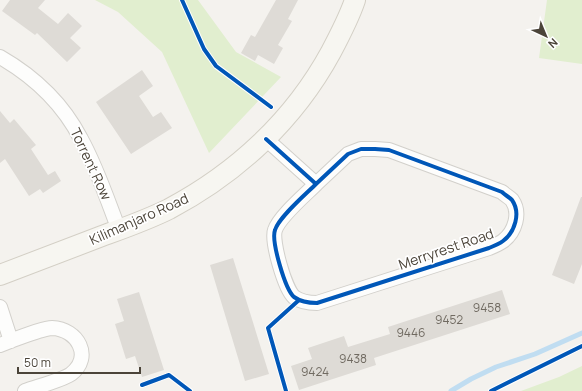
<svg xmlns="http://www.w3.org/2000/svg" width="582" height="391" viewBox="0 0 582 391" font-family="Manrope,sans-serif">
<style>
.green{fill:#e1eecf}
.lines{fill:none;stroke-linecap:round;stroke-linejoin:round}
.stream{stroke:#c0ddf1;stroke-width:5}
.building{fill:#dedbd6}
.street-casing{stroke:#d2d0cb;stroke-width:16}
.secondary-casing{stroke:#d3cfc5;stroke-width:22}
.path{stroke:#d3d2cc;stroke-width:2.5;stroke-dasharray:2 2;stroke-linecap:butt}
.street{stroke:#fdfdfc;stroke-width:14}
.secondary{stroke:#f7f6f1;stroke-width:20}
.cycleway-casing{stroke:#fff;stroke-width:6}
.cycleway{stroke:#0057b8;stroke-width:4}
.labels{text-anchor:middle;stroke-width:3.5;stroke-linejoin:round;paint-order:stroke}
.number-label{font-size:12px;fill:#706a61}
.street-label{font-size:14px;fill:#4b4439;stroke:#fff}
</style>
<rect width="100%" height="100%" fill="#f4f2ee"/>
<path class="green" d="M95,0h103l38,52 45,25 -72,76 -47,-101 -44,-40z
M547,0h35v64l-43,-6z
M582,366v25h-61l38,-14z"/>
<g class="lines">
<path class="stream" d="M451,391l20,-12 25,-12 39,-13 47,-21"/>
</g>
<path class="building" d="M10,0h35l-7,8 20,16 10,-11 14,13 -12,12 11,10 -14,14 -30,-29 -2,2 -33,-24z
M276,0h22l-10,19 4,2 -14,24 5,3 -9,16 -16,-9 -3,6 -14,-8 10,-18 4,2z
M142,70l11,16 -14,10 14,21 8,-5 11,16 -41,26 -35,-52z
M0,111l10,12 4,-4 22,26 -5,4 17,26 7,-4 6,10 -18,12 -3,-4 -11,7 -24,-37 -5,4z
M581,197h1v67l-8,20 -22,-9z
M233,258l36,116 -24,7 -35,-116z
M502,290l8,24 -136,44 2,7 -77,25 -8,-24 21,-7 -4,-11 36,-12 4,11 42,-13 -2,-7z
M139,292l25,78 -22,7 -7,-21 -9,3 -11,-35 9,-3 -7,-22z"/>
<g class="lines">
<defs>
<path id="street" d="M0,57c33,19 63,47 81,82 16,29 26,60 38,91
M266,139l50,45c-10,10 -37,33 -41,46 -4,11 10,59 19,67 7,5 14,6 23,6l172,-55c5,-2 10,-4 14,-7 12,-9 18,-28 9,-41 -3,-3 -7,-5 -10,-8l-113,-42 -14,-1h-14l-13,5 -32,30
M0,307l11,34
M0,345c10,-4 44,-17 52,-17 26,1 41,29 19,46 -8,6 -36,13 -46,17"/>
<path id="secondary" d="M0,275c34,-13 68,-26 102,-39 22,-8 45,-16 67,-27 68,-36 125,-89 162,-157 9,-17 18,-34 24,-52"/>
</defs>
<use href="#street" class="street-casing"/>
<use href="#secondary" class="secondary-casing"/>
<path class="path" d="M182,0l22,49 12,17 55,41
M142,385l27,-10 21,16
M286,391l-18,-63 21,-18
M491,391l91,-45"/>
<use href="#street" class="street"/>
<use href="#secondary" class="secondary"/>
<defs>
<path id="cycleway" d="M182,0l22,49 12,17 55,41
M266,139l50,45c-10,10 -37,33 -41,46 -4,11 10,59 19,67 7,5 14,6 23,6l172,-55c5,-2 10,-4 14,-7 12,-9 18,-28 9,-41 -3,-3 -7,-5 -10,-8l-113,-42 -14,-1h-14l-13,5 -32,30
M142,385l27,-10 21,16
M286,391l-18,-63 31,-28
M491,391l91,-45"/>
</defs>
<use href="#cycleway" class="cycleway-casing"/>
<use href="#cycleway" class="cycleway"/>
</g>
<g class="labels">
<g class="number-label">
<text x="487" y="312">9458</text>
<text x="449" y="324">9452</text>
<text x="411" y="337">9446</text>
<text x="353" y="363">9438</text>
<text x="315" y="376">9424</text>
</g>
<g class="street-label">
<text transform="translate(91 164) rotate(65)" y="5">Torrent Row</text>
<text transform="translate(139 219) rotate(-24)" y="5">Kilimanjaro Road</text>
<text transform="translate(446 249) rotate(-19)" y="5">Merryrest Road</text>
</g>
</g>
<g transform="translate(546 36) rotate(136)" stroke="#ffffff" stroke-width="3" paint-order="stroke">
<path d="M0-3L7 15L0 10L-7 15Z" fill="#4b4439"/>
<text y="-6" font-size="11" font-weight="bold" text-anchor="middle" fill="#4b4439">N</text>
</g>
<path d="M18 367v6h122v-6" fill="none" stroke="#4b4439" stroke-width="2"/>
<text x="24" y="367" font-size="12" fill="#4b4439" stroke="#ffffff" stroke-width="3" paint-order="stroke">50 m</text>
</svg>
